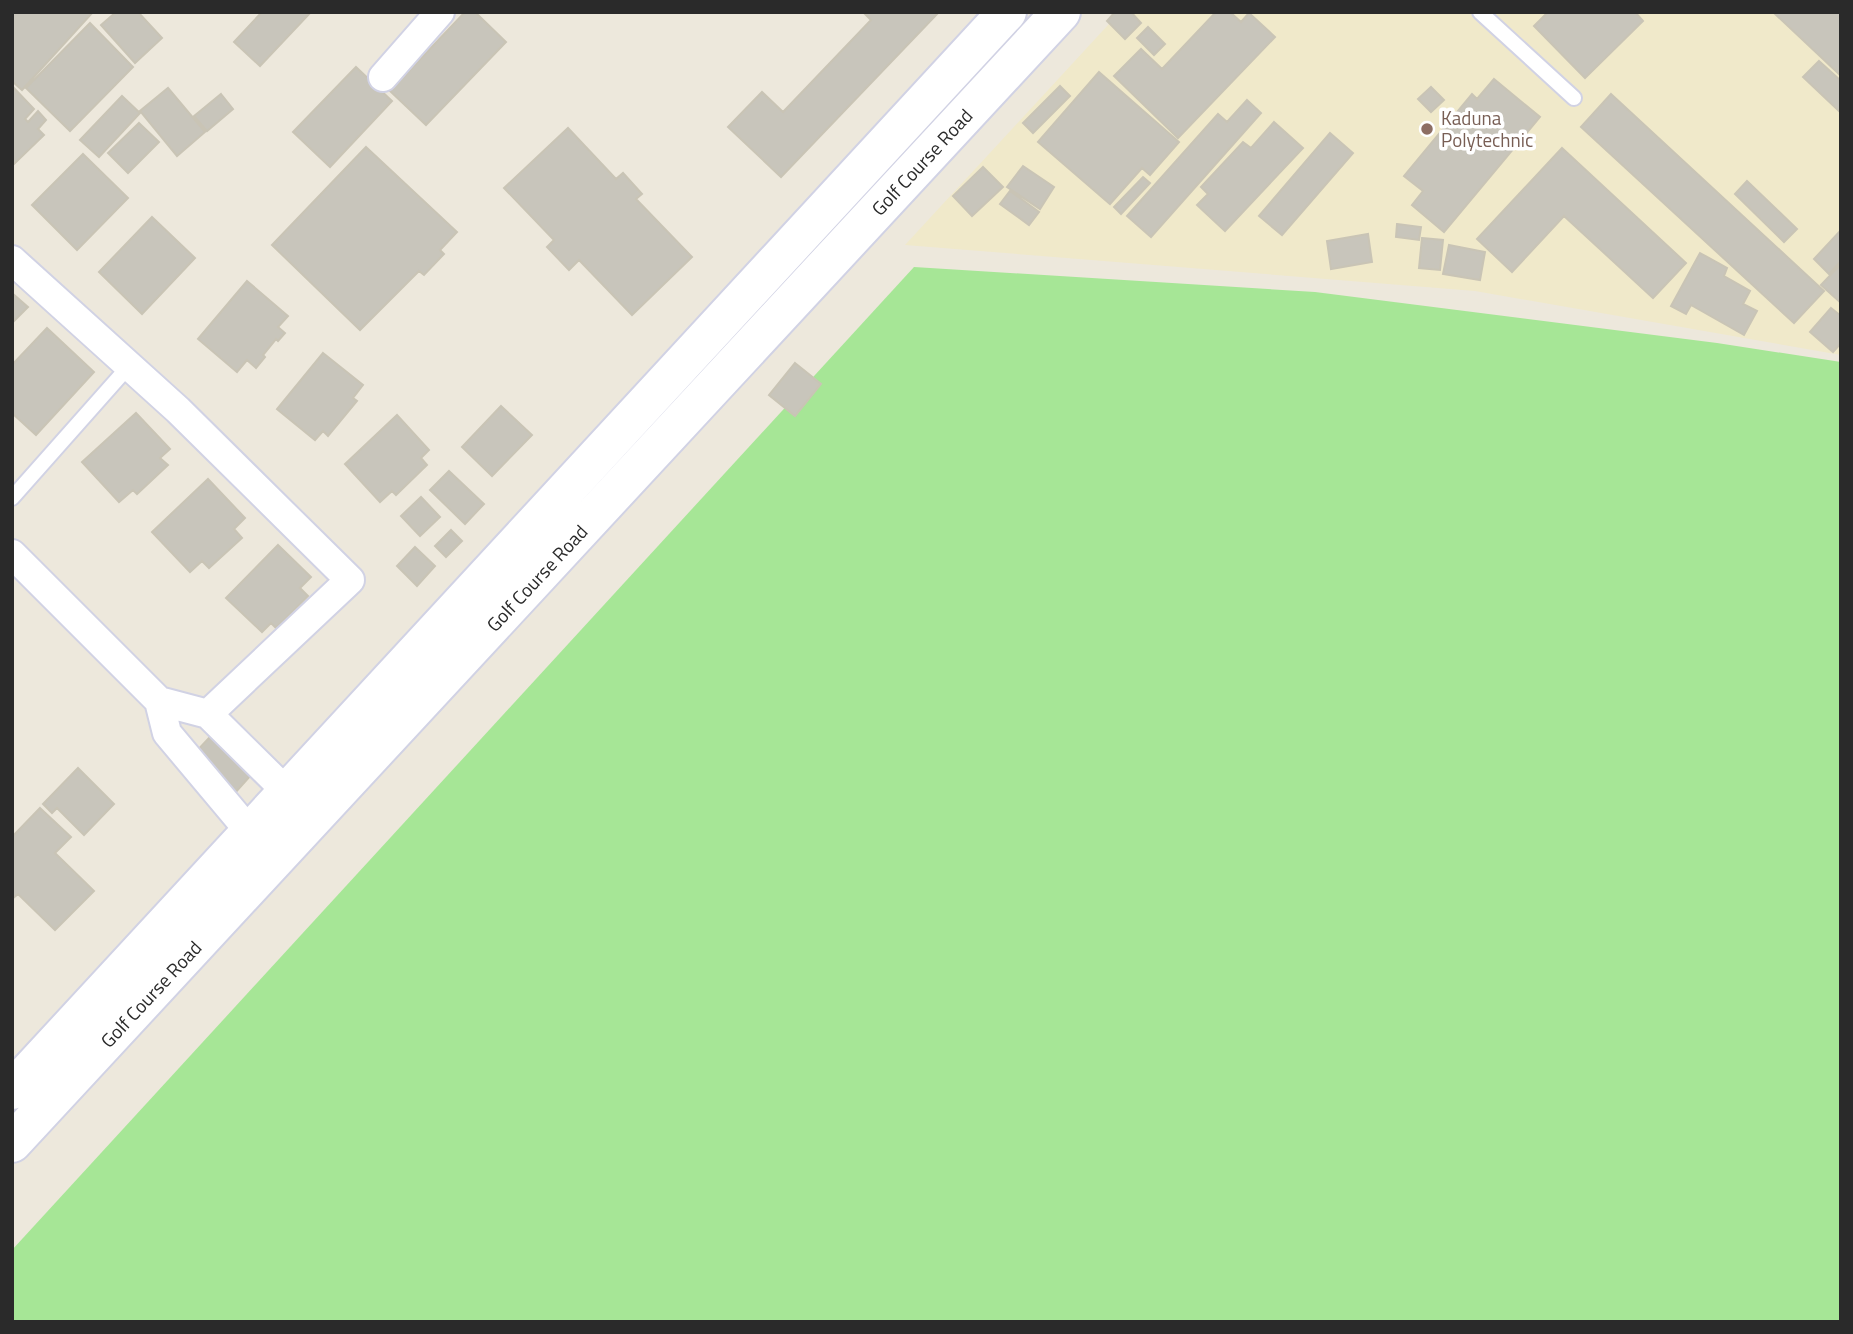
<svg xmlns="http://www.w3.org/2000/svg" width="1853" height="1334" viewBox="0 0 1853 1334" font-family="'Titillium Web',sans-serif">
<style>
.education{fill:#f0e9ca}
.green{fill:#a6e696}
.building{fill:#c8c5bb;stroke:#c9c4b5;stroke-width:2}
.lines{fill:none;stroke-linecap:round;stroke-linejoin:round}
.lane-casing{stroke:#d1d2e4;stroke-width:18}
.street-casing{stroke:#d1d2e4;stroke-width:32}
.secondary-casing{stroke:#d1d2e4;stroke-width:42}
.lane{stroke:#fff;stroke-width:14}
.street{stroke:#fff;stroke-width:28}
.secondary{stroke:#fff;stroke-width:38}
.education-dot{fill:#8d6e63;stroke:#fff;stroke-width:2.5}
.labels{text-anchor:middle;stroke-width:7;stroke-linejoin:round;paint-order:stroke}
.education-label{font-size:19px;fill:#785e54;stroke:#fff;text-anchor:start}
.street-label{font-size:19px;fill:#2a2a2a;stroke:#fff}
</style>
<rect width="100%" height="100%" fill="#ede8dc"/>
<path class="education" d="M1120,12h721v343l-366,-64 -570,-46z"/>
<path class="green" d="M914,267l401,25 402,51 124,19v960h-1829v-72z"/>
<path class="building" d="M12,12h81l-71,78 -10,-9z
M116,12h22l24,26 -27,25 -34,-38z
M262,12h49l-51,54 -26,-24z
M465,12h10l31,30 -80,83 -36,-34z
M863,12h76l-158,165 -53,-50 34,-35 21,20 88,-92z
M1115,12h16l10,11 -16,16 -18,-18z
M1216,12h14l11,10 8,-9 26,24 -97,101 -64,-62 27,-27 21,20z
M1548,12h87l8,9 -58,57 -51,-52z
M1773,12h68v64z
M90,23l43,44 -63,64 -44,-43z
M1148,27l17,17 -11,11 -17,-17z
M1819,61l22,20v32l-38,-36z
M356,67l36,34 -62,66 -37,-35z
M1099,72l80,70 -29,33 -8,-7 -32,36 -72,-62z
M1494,79l46,38 -96,115 -32,-27 11,-14 -19,-15 68,-82 5,5z
M12,86l22,23 -9,10 3,3 10,-11 8,9 -8,9 6,6 -32,31z
M1060,86l10,10 -37,37 -10,-10z
M1431,87l13,13 -13,12 -13,-13z
M168,88l37,44 -28,24 -37,-45z
M221,94l12,15 -26,22 -13,-15z
M1611,94l213,197 -30,32 -213,-196z
M122,96l18,17 -41,44 -19,-17z
M1247,100l14,13 -110,124 -24,-21 91,-102 9,8z
M1274,122l29,26 -78,83 -28,-26 11,-11 -7,-7 42,-45 8,6z
M139,123l20,19 -31,31 -20,-20z
M568,128l48,51 7,-6 19,21 -6,5 56,58 -60,58 -53,-55 -10,10 -22,-23 7,-7 -50,-52z
M1330,133l23,20 -71,82 -23,-19z
M366,147l91,85 -17,18 4,4 -20,21 -5,-4 -59,59 -88,-85z
M1562,148l124,115 -33,35 -89,-82 -52,56 -35,-33z
M83,154l45,44 -51,52 -45,-45z
M1023,166l31,21 -14,22 -33,-22z
M983,167l20,20 -31,29 -19,-20z
M1143,177l7,6 -29,31 -7,-7z
M1747,181l50,48 -13,13 -49,-48z
M1010,191l29,21 -10,13 -29,-21z
M152,217l43,41 -53,56 -43,-42z
M1397,224l24,3 -2,13 -23,-3z
M1841,230v31l-12,13 -15,-15z
M1368,234l4,28 -41,7 -4,-28z
M1422,238l21,2 -3,30 -21,-2z
M1449,245l36,7 -5,28 -37,-6z
M1700,253l27,15 -3,8 26,15 -7,13 14,7 -13,24 -53,-30 -5,9 -15,-8z
M1841,264v39l-20,-18z
M247,281l41,35 -10,11 7,6 -7,8 -2,-2 -13,16 2,2 -9,11 -9,-8 -10,12 -39,-33z
M12,293l16,14 -16,16z
M1831,308l10,8v27l-8,9 -23,-20z
M47,328l47,44 -58,63 -24,-22v-48z
M323,353l40,32 -10,13 4,3 -29,35 -5,-5 -8,9 -38,-31z
M795,363l26,21 -26,32 -26,-21z
M501,406l31,29 -40,41 -30,-29z
M136,413l34,36 -10,9 8,7 -31,29 -4,-4 -14,12 -37,-40z
M397,415l32,35 -8,8 6,7 -31,30 -4,-4 -12,11 -35,-38z
M449,471l35,33 -19,20 -35,-34z
M208,479l37,39 -11,11 8,9 -33,30 -7,-7 -12,11 -38,-40z
M421,497l19,20 -20,19 -19,-20z
M451,530l11,11 -16,16 -11,-11z
M278,545l33,32 -11,11 8,8 -32,32 -5,-5 -9,9 -36,-34z
M415,547l20,19 -18,20 -20,-20z
M210,737l41,38 -17,19 -41,-39z
M78,768l36,36 -30,31 -27,-27 -5,5 -9,-9z
M40,808l31,29 -16,16 39,38 -39,39 -37,-36 -6,5v-62z"/>
<g class="lines">
<defs>
<path id="lane" d="M1480,12l94,86
M12,498l117,-132"/>
<path id="street" d="M383,77l57,-65
M12,260l166,150 172,170 -142,134
M12,554l147,147 8,32 83,99
M159,701l49,13 79,78"/>
<path id="secondary" d="M12,1090l995,-1078
M12,1143l1049,-1131"/>
</defs>
<use href="#lane" class="lane-casing"/>
<use href="#street" class="street-casing"/>
<use href="#secondary" class="secondary-casing"/>
<use href="#lane" class="lane"/>
<use href="#street" class="street"/>
<use href="#secondary" class="secondary"/>
</g>
<circle class="education-dot" cx="1427" cy="129" r="7"/>
<g class="labels">
<g class="education-label">
<text x="1441" y="125">Kaduna<tspan x="1441" dy="22">Polytechnic</tspan></text>
</g>
<g class="street-label">
<text transform="translate(922 162) rotate(-47)" y="7">Golf Course Road</text>
<text transform="translate(537 578) rotate(-47)" y="7">Golf Course Road</text>
<text transform="translate(151 994) rotate(-47)" y="7">Golf Course Road</text>
</g>
</g>
<rect width="1853" height="1334" fill="none" stroke="#2a2a2a" stroke-width="28"/>
</svg>
